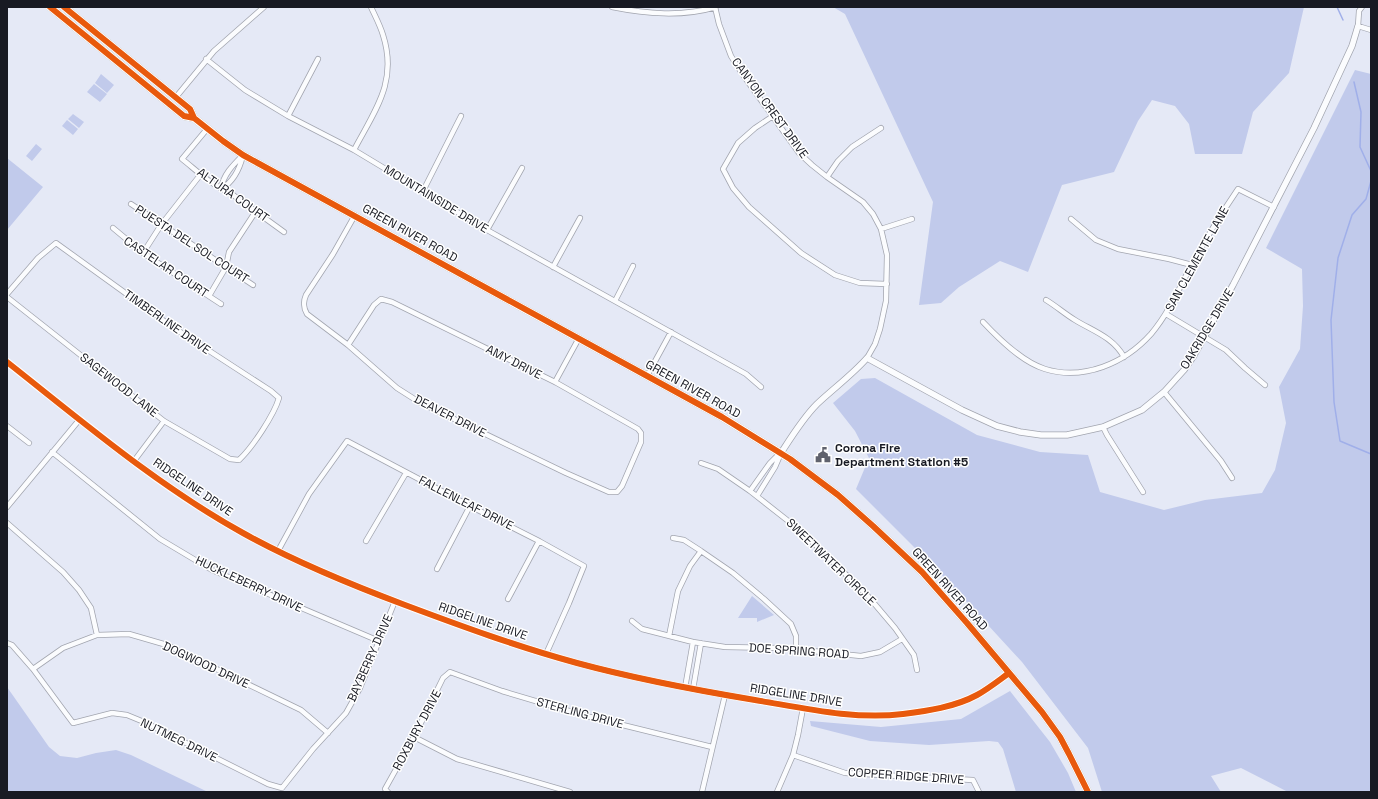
<svg xmlns="http://www.w3.org/2000/svg" width="1378" height="799" viewBox="0 0 1378 799" font-family="'Space Grotesk',sans-serif">
<style>
.green{fill:#c1caeb}
.lines{fill:none;stroke-linecap:round;stroke-linejoin:round}
.stream{stroke:#a0afe9;stroke-width:1.5}
.minor-casing{stroke:#a2a5af;stroke-width:6}
.tertiary-casing{stroke:#a2a5af;stroke-width:7}
.primary-casing{stroke:#a3a59d;stroke-width:8}
.minor{stroke:#fbfcfe;stroke-width:4.5}
.tertiary{stroke:#fbfcfe;stroke-width:5.5}
.primary{stroke:#e7e7e1;stroke-width:7}
.cycleway-casing{stroke:#fff;stroke-width:8}
.cycleway{stroke:#e8590c;stroke-width:6}
.labels{text-anchor:middle;stroke-width:3;stroke-linejoin:round;paint-order:stroke}
.street-label{font-size:12px;fill:#181a23;stroke:#fff}
.poi-label{font-size:12px;font-weight:bold;fill:#181a23;stroke:#fff;text-anchor:start}
</style>
<rect width="100%" height="100%" fill="#e5e9f6"/>
<path class="green" d="M833,7h471l-15,66 -36,39 -11,42h-47l-6,-30 -14,-18 -23,-6 -14,21 -24,51 -52,13 -34,87 -28,-11 -41,26 -18,16 -22,2 14,-103 -88,-188z
M1355,70l16,4v718h-83l-47,-24 -30,8 10,16h-119l-14,-44 -66,-86 -81,-88 -85,-85 13,-31 -14,-27 -22,-28 28,-24 14,-1 102,57 63,17 48,3 12,37 64,18 41,-10 57,-7 13,-23 11,-47 -7,-36 21,-38 3,-43 -1,-37 -36,-21z
M101,74l13,11 -7,8 -12,-10z
M94,84l13,10 -7,8 -13,-10z
M73,114l11,8 -5,6 -11,-9z
M67,120l11,9 -5,6 -11,-9z
M36,144l6,5 -10,12 -6,-5z
M7,158l36,29 -36,43z
M752,596l22,19 -17,7v-4h-19z
M7,687l42,60 11,9 17,2 19,-5 20,-3 15,5 77,37h-201z
M1010,691l40,51 18,31 8,19h-60l-13,-43 -5,-7 -9,-1 -60,4 -59,-4 -59,-15 -1,-5 71,6 80,-8z"/>
<g class="lines">
<path class="stream" d="M1337,7l6,13
M1354,82l7,30 -1,35 11,24
M1371,181l-5,18 -14,16 -14,43 -7,62 3,82 6,39 31,13"/>
<defs>
<path id="minor" d="M612,7c35,7 70,10 104,0
M715,7l4,17 12,32 12,19 56,78 13,12 15,12 36,25 10,12 8,15 6,26 -1,46 -6,28 -5,15 -8,14
M1362,7l-3,4 -1,15 13,4
M206,59l39,31 43,26 66,34 133,80 259,144 15,13
M176,97l38,-46 50,-44
M288,116l30,-57
M773,116l-18,12 -17,15 -15,26 10,19 16,19 52,46 34,22 25,8 27,1
M207,129l-25,30c14,11 29,26 47,33l55,40
M354,150c21,-40 44,-68 29,-115 -3,-10 -8,-19 -12,-28
M827,177l11,-16 14,-14 29,-19
M221,189c12,-7 19,-21 22,-34
M221,189c2,-14 12,-24 21,-33
M423,191l38,-75
M131,204l122,81
M1071,219l25,21 22,9 51,10 23,6
M113,228l30,25 78,51
M881,229l31,-10
M487,230l35,-62
M143,253l18,-28 40,-51
M553,267l27,-49
M7,294l31,-36 18,-15 115,83 100,65 8,7c-5,17 -27,50 -40,62l-9,-1 -66,-38 -157,-124
M209,296l17,-29 3,-15 27,-41
M1046,300c10,6 19,14 29,20 18,11 38,17 49,37
M615,301l18,-35
M1166,314l60,36 19,18 20,17
M983,322c16,17 39,40 62,47 39,12 80,-6 106,-35 17,-20 28,-45 40,-68 14,-26 30,-52 47,-77l36,18
M348,345l26,-40 7,-6 11,3 163,80 76,43 7,4 3,4v9l-19,44 -5,6h-8l-43,-19 -147,-71 -22,-14 -49,-43 -41,-31c-4,-7 -4,-12 -1,-19l27,-41 22,-39
M647,376l24,-44
M555,382l24,-44
M1164,392l57,69 11,17
M7,426l22,17
M1103,427l4,8 36,57
M52,452l108,87 52,31 167,71
M134,461l30,-40
M701,463l17,6 32,22 51,40 66,64 28,33 19,27 3,15
M750,491l20,-28 9,-9
M757,496l18,-29 6,-14
M7,507l73,-88
M7,523l56,49 16,18 12,18 6,27
M673,538l11,2 17,11 32,22 31,26 27,25 5,12v14
M366,541l40,-68
M278,551l31,-57 38,-53 123,65 69,35 45,25 -15,37 -23,51
M437,569l33,-63
M508,599l31,-58
M632,621l10,8 51,13 32,5 58,1 78,8 19,-4 22,-13
M669,636l9,-45 12,-25 11,-15
M7,643l5,2 21,24 40,54 39,-10 15,2 17,7 124,62 14,4 31,-39 33,-36 14,-25 35,-87
M33,669l30,-21 34,-13 32,-1 38,11 134,65 27,23
M685,688l8,-46
M693,689l8,-46
M414,737l43,22 113,33
M793,755l52,18 128,7 6,12
M388,792l-3,-3 29,-52 29,-59 7,-6 52,19 84,25 126,31
M702,792l23,-97
M777,792l16,-37 5,-20 5,-27"/>
<path id="tertiary" d="M7,362c76,60 151,124 236,171 52,29 106,51 162,72 56,21 113,42 172,58 59,16 118,27 178,37 48,8 99,20 148,14 24,-3 52,-7 74,-19 11,-6 21,-14 32,-22
M781,453c11,-17 22,-35 36,-49 17,-16 35,-29 50,-46l95,52 35,16 23,6 21,3h26l36,-8 39,-17 22,-18 20,-22 9,-13 40,-72 81,-157 38,-82 6,-20"/>
<path id="primary" d="M50,7l134,109 10,2
M64,7l126,102 4,9 29,23 20,14 479,262 68,42 48,36 35,31 49,46 45,51 75,89 18,25 9,17 19,38"/>
</defs>
<use href="#minor" class="minor-casing"/>
<use href="#tertiary" class="tertiary-casing"/>
<use href="#primary" class="primary-casing"/>
<use href="#minor" class="minor"/>
<use href="#tertiary" class="tertiary"/>
<use href="#primary" class="primary"/>
<defs>
<path id="cycleway" d="M50,7l134,109 10,2
M64,7l126,102 4,9 29,23 20,14 479,262 68,42 48,36 35,31 49,46 45,51 75,89 18,25 9,17 19,38
M7,362c76,60 151,124 236,171 52,29 106,51 162,72 56,21 113,42 172,58 59,16 118,27 178,37 48,8 99,20 148,14 24,-3 52,-7 74,-19 11,-6 21,-14 32,-22"/>
</defs>
<use href="#cycleway" class="cycleway-casing"/>
<use href="#cycleway" class="cycleway"/>
</g>
<defs>
<symbol id="civic-bare" viewBox="-9 -9 18 18"><path d="M-.6-6.5H3V-4.5H.6V-3L4-1V1h2V6H-6V1h2V-1L-.6-3ZM-1.2 2.5V6h2.4V2.5Z" fill="#60626d" stroke="#fff" stroke-width="2.5" paint-order="stroke"/></symbol>
</defs>
<g fill-rule="evenodd">
<use href="#civic-bare" x="812" y="444" width="22" height="22"/>
</g>
<g class="labels">
<g class="street-label">
<text transform="translate(770 108) rotate(54)" y="4">CANYON CREST DRIVE</text>
<text transform="translate(233 195) rotate(35)" y="4">ALTURA COURT</text>
<text transform="translate(436 199) rotate(31)" y="4">MOUNTAINSIDE DRIVE</text>
<text transform="translate(410 233) rotate(29)" y="4">GREEN RIVER ROAD</text>
<text transform="translate(192 244) rotate(33)" y="4">PUESTA DEL SOL COURT</text>
<text transform="translate(1197 259) rotate(-61)" y="4">SAN CLEMENTE LANE</text>
<text transform="translate(166 267) rotate(34)" y="4">CASTELAR COURT</text>
<text transform="translate(167 322) rotate(35)" y="4">TIMBERLINE DRIVE</text>
<text transform="translate(1207 329) rotate(-59)" y="4">OAKRIDGE DRIVE</text>
<text transform="translate(514 362) rotate(27)" y="4">AMY DRIVE</text>
<text transform="translate(119 385) rotate(38)" y="4">SAGEWOOD LANE</text>
<text transform="translate(693 389) rotate(29)" y="4">GREEN RIVER ROAD</text>
<text transform="translate(450 416) rotate(27)" y="4">DEAVER DRIVE</text>
<text transform="translate(193 487) rotate(34)" y="4">RIDGELINE DRIVE</text>
<text transform="translate(466 503) rotate(27)" y="4">FALLENLEAF DRIVE</text>
<text transform="translate(831 562) rotate(44)" y="4">SWEETWATER CIRCLE</text>
<text transform="translate(249 584) rotate(25)" y="4">HUCKLEBERRY DRIVE</text>
<text transform="translate(950 589) rotate(48)" y="4">GREEN RIVER ROAD</text>
<text transform="translate(483 621) rotate(19)" y="4">RIDGELINE DRIVE</text>
<text transform="translate(799 651) rotate(4)" y="4">DOE SPRING ROAD</text>
<text transform="translate(370 658) rotate(-66)" y="4">BAYBERRY DRIVE</text>
<text transform="translate(206 665) rotate(25)" y="4">DOGWOOD DRIVE</text>
<text transform="translate(796 695) rotate(9)" y="4">RIDGELINE DRIVE</text>
<text transform="translate(580 713) rotate(15)" y="4">STERLING DRIVE</text>
<text transform="translate(417 730) rotate(-62)" y="4">ROXBURY DRIVE</text>
<text transform="translate(179 740) rotate(26)" y="4">NUTMEG DRIVE</text>
<text transform="translate(906 776) rotate(4)" y="4">COPPER RIDGE DRIVE</text>
</g>
<g class="poi-label">
<text x="835" y="452">Corona Fire<tspan x="835" dy="14">Department Station #5</tspan></text>
</g>
</g>
<rect width="1378" height="799" fill="none" stroke="#181a23" stroke-width="16"/>
</svg>
